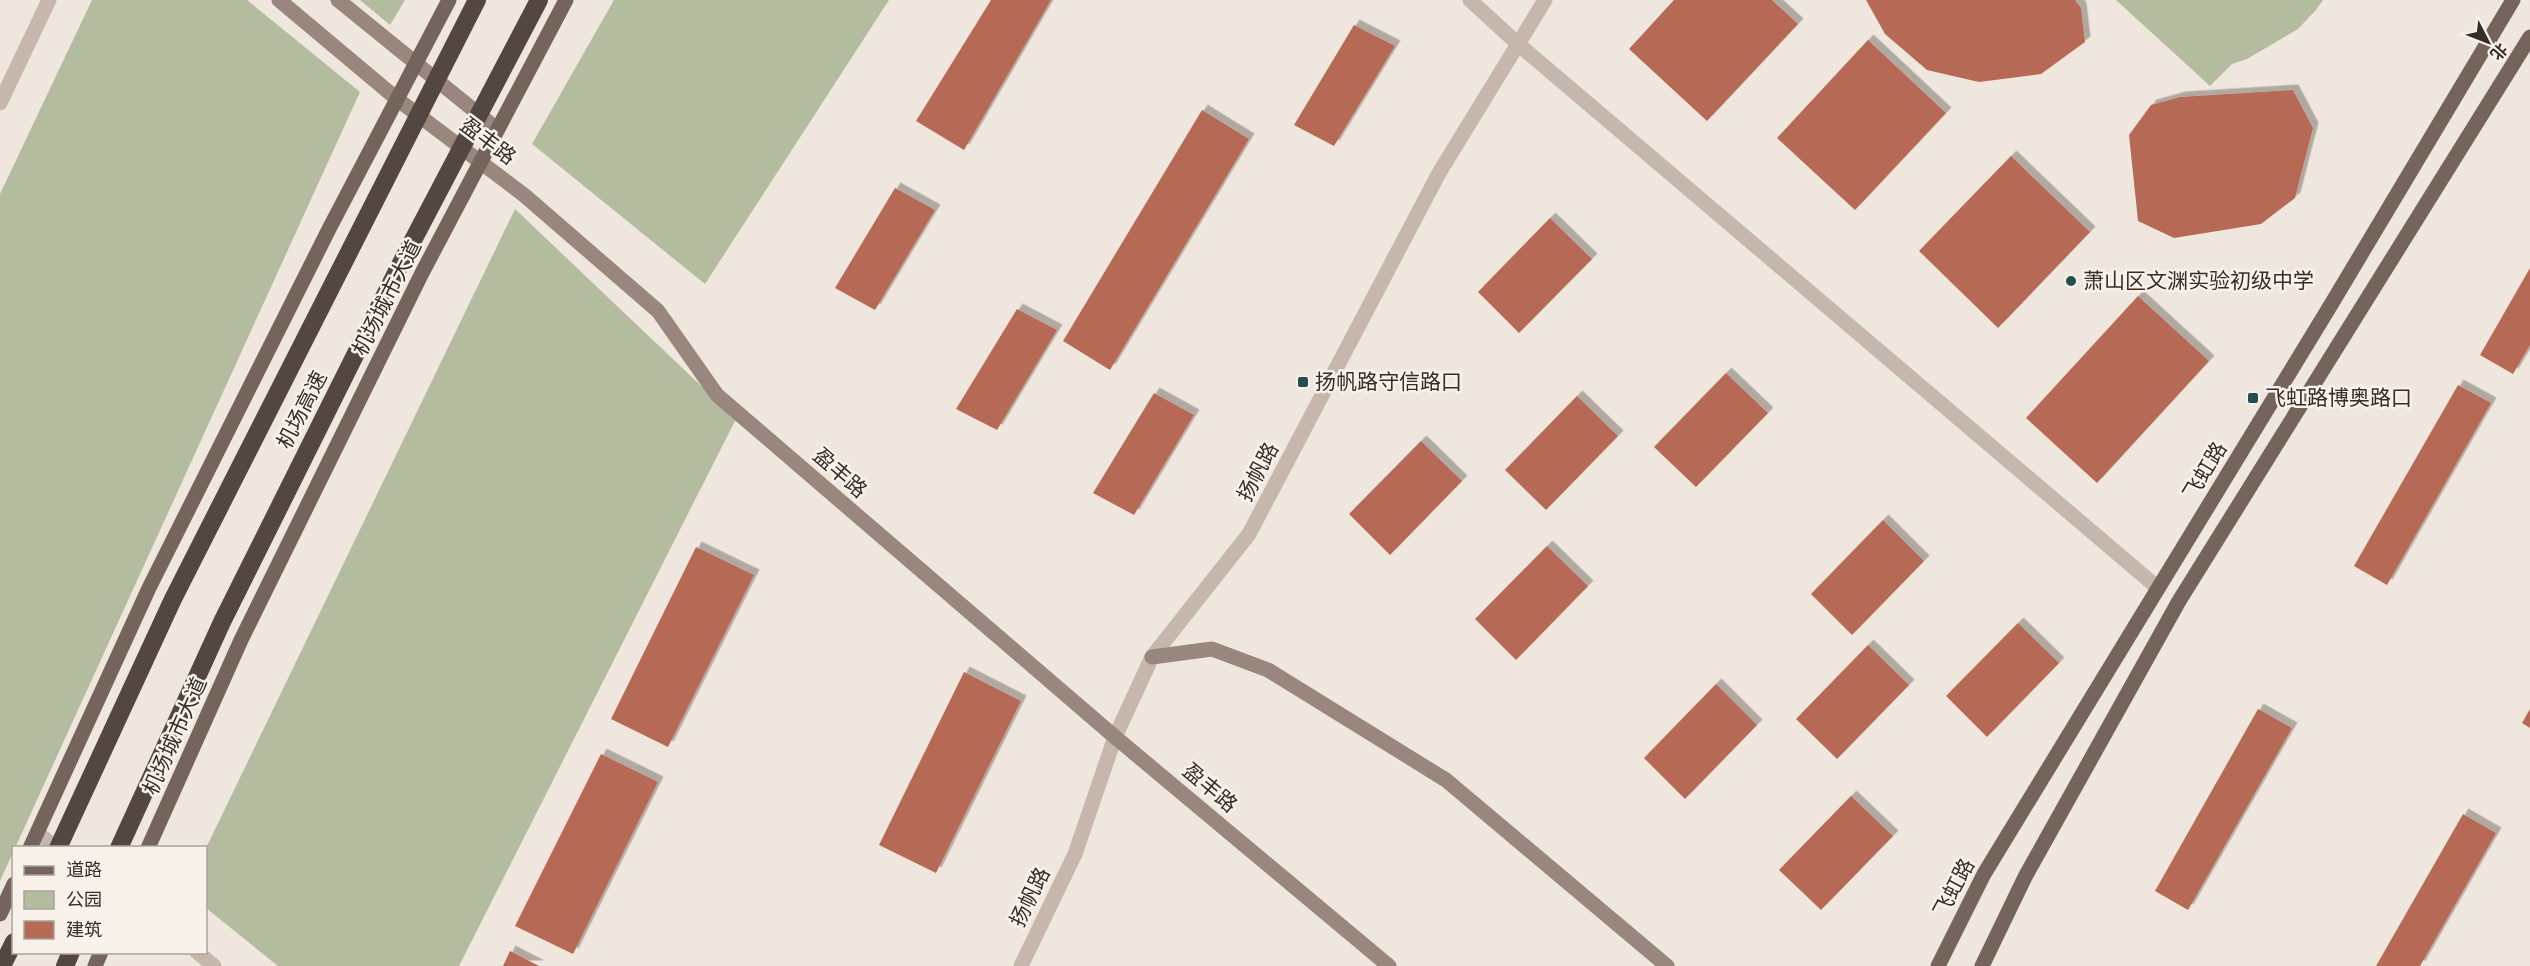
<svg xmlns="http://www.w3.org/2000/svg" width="2530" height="966" viewBox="0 0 2530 966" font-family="'Space Grotesk','Noto Sans SC',sans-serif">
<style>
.green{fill:#b3bc9f}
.building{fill:#b66b54;filter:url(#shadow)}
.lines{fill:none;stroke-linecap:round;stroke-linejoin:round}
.minor{stroke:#c5b7ab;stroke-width:15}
.tertiary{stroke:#c5b7ab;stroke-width:15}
.secondary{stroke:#99877d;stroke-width:15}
.primary{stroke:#74645c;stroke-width:15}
.motorway{stroke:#544741;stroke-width:18}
.motorway-bridge{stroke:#544741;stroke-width:18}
.poi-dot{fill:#244e50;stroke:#f7f1e9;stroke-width:2}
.labels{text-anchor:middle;stroke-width:5;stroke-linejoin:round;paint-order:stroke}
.street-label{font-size:21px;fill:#342d29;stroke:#f7f1e9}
.poi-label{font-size:21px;fill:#342d29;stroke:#f7f1e9;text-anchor:start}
</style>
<defs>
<filter id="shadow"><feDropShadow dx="5.5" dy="-5.5" stdDeviation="0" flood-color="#0004"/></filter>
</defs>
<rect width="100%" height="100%" fill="#efe7dd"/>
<path class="green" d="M92,0h155l113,92 -360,789v-687z
M360,0h45l-15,25z
M614,0h275l-184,284 -173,-140z
M2116,0h207l-7,10 -18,19 -51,30 -15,5 -22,22z
M515,209l221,210 -277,547h-181l-72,-58v-60z"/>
<path class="building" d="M991,0h60l-87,150 -48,-29z
M1674,0h98l26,24 -91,97 -78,-72z
M1866,0h209l6,8 4,34 -44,32 -62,8 -52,-12 -42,-36z
M1354,25l41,21 -61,100 -40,-21z
M1868,40l78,73 -91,97 -78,-72z
M2293,90l20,38 -18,70 -34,26 -87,14 -36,-17 -9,-86 22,-30 29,-8z
M1202,110l47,29 -139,231 -47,-29z
M2011,156l79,76 -92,96 -79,-77z
M895,188l40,22 -60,100 -40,-22z
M1550,218l42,41 -73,74 -41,-41z
M2530,268v77l-17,29 -33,-19z
M2138,296l71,65 -112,122 -71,-65z
M1017,309l40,21 -60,100 -41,-21z
M1726,373l42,40 -72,74 -42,-40z
M2458,385l33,18 -104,182 -33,-19z
M1154,393l40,22 -60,100 -41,-22z
M1577,396l41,40 -72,74 -41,-40z
M1421,441l41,40 -72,74 -41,-41z
M1883,520l41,41 -72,74 -41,-41z
M1547,546l41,40 -72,74 -41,-41z
M696,547l58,28 -86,172 -57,-28z
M2018,623l41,40 -72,74 -41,-41z
M1868,645l41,40 -72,74 -41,-40z
M964,672l57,29 -85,172 -57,-28z
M1716,684l41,41 -72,74 -41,-41z
M2258,709l34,19 -104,182 -33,-19z
M2530,709v19l-8,-5z
M601,754l57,28 -85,172 -58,-28z
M1851,796l42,40 -72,74 -42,-40z
M2463,814l33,19 -76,133h-44z
M510,951l29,15h-36z"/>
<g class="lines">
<path class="minor" d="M1470,0l48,44 640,544
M37,833l20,15
M197,952l17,14"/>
<path class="tertiary" d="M0,103l49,-103
M1021,966l54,-112 40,-117 37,-80 97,-123 190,-361 106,-173"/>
<path class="secondary" d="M279,0l118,99 127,96 134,116 59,84 398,342 274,229
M338,0l159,129
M1152,657l60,-8 56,21 178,110 221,186"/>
<path class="primary" d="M30,848l119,-260 180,-359 120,-229
M148,848l93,-208 181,-367 144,-273
M0,914l14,-30
M95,966l6,-14
M1938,966l46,-92 348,-571 181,-303
M1982,966l43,-89 154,-276 351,-564"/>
<path class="motorway" d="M2,966l12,-24
M65,966l6,-14"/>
<path class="motorway-bridge" d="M58,848l115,-249 304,-599
M119,848l103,-226 178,-357 139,-265"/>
</g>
<g class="poi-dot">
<circle cx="2071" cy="281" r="6"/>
<rect x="1297" y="376" width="12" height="12" rx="3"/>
<rect x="2247" y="392" width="12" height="12" rx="3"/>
</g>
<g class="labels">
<g class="street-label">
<text transform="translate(488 141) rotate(37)" y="7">盈丰路</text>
<text transform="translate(387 298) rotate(-63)" y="7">机场城市大道</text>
<text transform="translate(302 410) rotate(-63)" y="7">机场高速</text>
<text transform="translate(2205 471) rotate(-59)" y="7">飞虹路</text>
<text transform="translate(1258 472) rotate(-62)" y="7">扬帆路</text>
<text transform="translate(840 473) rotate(41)" y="7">盈丰路</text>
<text transform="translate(175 736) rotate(-66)" y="7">机场城市大道</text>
<text transform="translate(1210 788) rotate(40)" y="7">盈丰路</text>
<text transform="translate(1954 888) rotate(-62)" y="7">飞虹路</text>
<text transform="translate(1030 897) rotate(-64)" y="7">扬帆路</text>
</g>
<g class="poi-label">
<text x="2083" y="288">萧山区文渊实验初级中学</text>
<text x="1315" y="389">扬帆路守信路口</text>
<text x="2265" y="405">飞虹路博奥路口</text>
</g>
</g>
<rect x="12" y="846" width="195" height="108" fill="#f7f1e9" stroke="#a9a39c" stroke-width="1.5"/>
<rect x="24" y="866" width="30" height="9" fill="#74645c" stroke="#a9a39c" stroke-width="1.5"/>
<text x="66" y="876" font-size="18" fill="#342d29">道路</text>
<rect x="24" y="891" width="30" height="18" fill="#b3bc9f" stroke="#a9a39c" stroke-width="1.5"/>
<text x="66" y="906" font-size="18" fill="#342d29">公园</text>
<rect x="24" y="921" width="30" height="18" fill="#b66b54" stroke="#a9a39c" stroke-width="1.5"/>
<text x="66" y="936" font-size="18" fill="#342d29">建筑</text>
<g transform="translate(2488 42) rotate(132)" stroke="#f7f1e9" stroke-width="4.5" paint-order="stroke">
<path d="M0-4.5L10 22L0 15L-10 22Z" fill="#342d29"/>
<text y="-9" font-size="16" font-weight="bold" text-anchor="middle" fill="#342d29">北</text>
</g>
</svg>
